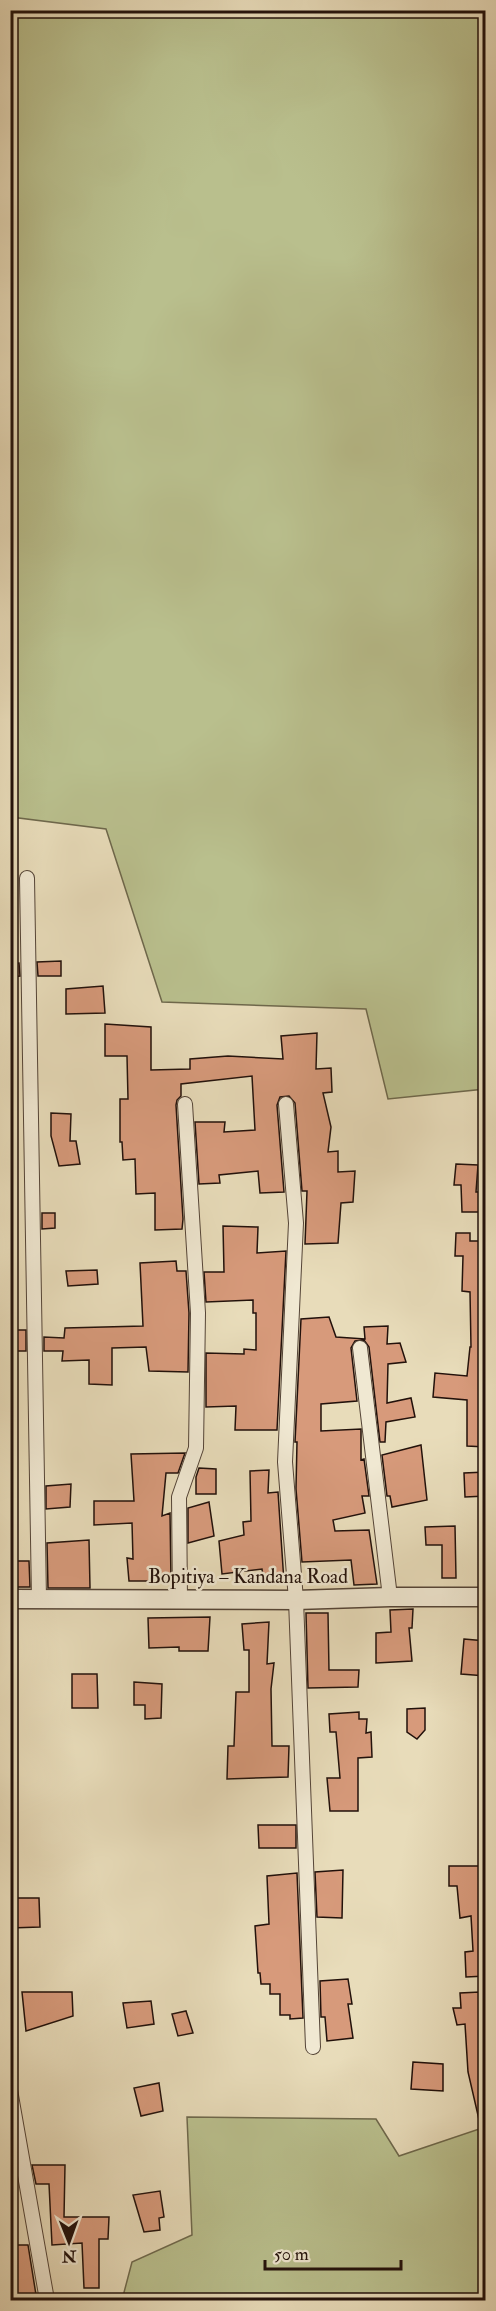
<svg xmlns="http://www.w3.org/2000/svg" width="496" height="2311" viewBox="0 0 496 2311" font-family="'IM FELL Double Pica',serif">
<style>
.green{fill:#b9bf8d;stroke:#6e684c;stroke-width:1.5}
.building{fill:#d79a7b;stroke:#22110b;stroke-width:1.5}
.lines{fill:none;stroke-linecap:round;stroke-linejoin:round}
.minor-casing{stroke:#544437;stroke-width:16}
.tertiary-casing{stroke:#544437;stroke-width:21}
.minor{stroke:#f0e8d2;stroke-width:14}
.tertiary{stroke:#f0e8d2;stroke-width:18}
.labels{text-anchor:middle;stroke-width:5;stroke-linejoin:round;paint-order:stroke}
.street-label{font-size:20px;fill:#22110b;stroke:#f0e8d2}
</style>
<rect width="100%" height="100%" fill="#e8dcba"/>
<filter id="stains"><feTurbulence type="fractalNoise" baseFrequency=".00333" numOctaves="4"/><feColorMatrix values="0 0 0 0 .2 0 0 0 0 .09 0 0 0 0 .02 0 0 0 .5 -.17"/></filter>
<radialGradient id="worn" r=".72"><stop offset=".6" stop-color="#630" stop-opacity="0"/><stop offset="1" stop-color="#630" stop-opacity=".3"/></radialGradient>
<path class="green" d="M11,10l474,1v1078l-97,10 -22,-90 -204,-7 -56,-173 -95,-12z
M187,2117l189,2 23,37 86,-29v173h-363l10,-38 60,-27z"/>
<path class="building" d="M61,961v15h-23l-1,-14z
M19,963l1,13 -10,1v-13z
M103,986l2,27 -39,1v-25z
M105,1024l46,3v43l39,-1v-10l38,-3 55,3 -2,-23 36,-3 -1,36 15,-1 1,24 -9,1 8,34 -3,25 10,-1v21l17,-1 -2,31 -12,1 -3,40 -33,1 2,-53h-5l-7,-88 -6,-7 -9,1 -3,8 7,87 -24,1 -2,-22 -39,4 1,8 -21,1 -4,-62h30l-1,10 31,-2 -3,-54 -71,8v12l-4,4 -1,5 7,114 -1,10 -27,1v-37l-19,1 -1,-35 -12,1 -1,-18h-2v-43h8l-1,-43h-22z
M51,1113l20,1 -1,27h6l4,23 -21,2 -8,-30z
M456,1164l22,1 -2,27h10v20h-24l-1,-27h-7z
M42,1213h13v15l-13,1z
M223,1226l35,1 -1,26 29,-2 -9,179h-42l1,-24 -30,1v-54l38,1v-5l12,1v-37h-3v-13l-47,2 -2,-30h20z
M456,1233h14v8h16v206l-19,-1v-46l-34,-3 2,-24 32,3 3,-29h1l-1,-55 -8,-1 1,-35h-8z
M176,1261l1,10h9l3,42 -1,59 -39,-1 -3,-24 -34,1v37l-23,-1v-24l-27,1 1,-10h-19v-14l20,1 1,-10 78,-2 -3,-63z
M97,1270l1,14 -30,2 -2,-15z
M329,1317l7,20 29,2 -1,-12 24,-1 -1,18 13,-1 6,19 -18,2 -1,39 24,-5 4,19 -29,5 -1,20h-5l-11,-95 -5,-7 -9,1 -4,7 6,53 -36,3v27l40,-2v31l3,-1 5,37h-7l3,17 -32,7 2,11 34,-1 8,54 -23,1 -3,-25 -49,2 -6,-73 1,-47h-2l6,-123z
M10,1330h16v21h-16z
M421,1445l6,55 -35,7 -2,-11h-3l-5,-41z
M185,1453l-7,20h-12l-4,43 8,-3 1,68h-42l-2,-23 6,1 -1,-36 -38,2v-24h40l-3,-47z
M199,1468l17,1v25h-20v-17z
M269,1470l-1,23 10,-1 6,90 -20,2 -2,-15 -40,5 -3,-33 25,-6 -1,-13 8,-1 -1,-50z
M486,1472v24l-21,1 -1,-24z
M71,1484l-1,23 -24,2v-23z
M209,1502l5,34 -26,7v-35z
M455,1526l1,52h-14v-33h-16l-1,-18z
M89,1540l1,48h-42l-1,-45z
M10,1561h19l1,26h-20z
M413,1609l-1,19h-3l3,33 -36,2v-30l15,-1 -1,-22z
M306,1613h22l1,57h30l-1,17 -50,1z
M210,1617l-2,34h-29v-4l-30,1 -1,-30z
M269,1622l-2,42 7,-1 -3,26 1,57h17l-1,31 -61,2 1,-33h6l2,-54h13v-42h-5l-2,-26z
M464,1639l22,2v35l-25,-2z
M72,1674h25l1,34h-26z
M134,1682l28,2 -1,34 -16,1v-14h-11z
M425,1708v22l-8,9 -10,-7v-23z
M359,1712v7h8l-1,14 5,-1 1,25 -14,1v53h-28l-3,-33h13l-4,-46h-6l-1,-18z
M258,1825h38v23h-37z
M449,1866h37v110l-20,1 -1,-25 8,-1 -2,-35 -11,2 -3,-32h-8z
M343,1870l-1,48 -25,-1 -2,-45z
M297,1873l6,145 -13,1v-4h-10v-21h-10v-10h-9l-1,-11h-2l-3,-47 14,-2 -2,-48z
M10,1898h29l1,29 -30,1z
M348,1979l4,25h-4l5,34 -26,3 -2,-24h-4l-1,-36z
M22,1992h50l1,24 -47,15z
M480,1992v16l3,-1 3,19v98h-6l-12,-52 -3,-48 -8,1 -4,-17h8l-1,-15z
M151,2001l3,23 -27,4 -4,-25z
M186,2011l7,22 -15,3 -6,-22z
M413,2062l30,2v27l-32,-2z
M159,2083l4,28 -22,5 -7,-28z
M32,2165h33l-1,52h45l-1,22h-9v49h-15l-2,-45 -30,2 -3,-61h-13z
M160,2191l4,26 -5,1 1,12 -16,2 -11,-37z
M13,2245h15l9,56h-21z"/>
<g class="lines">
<defs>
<path id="minor" d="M27,878l12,721
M286,1104l10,119 -11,239 11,138 17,447
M360,1348l30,249
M180,1599l-1,-102 17,-49 2,-135 -13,-209
M10,2090l37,210"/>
<path id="tertiary" d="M10,1599l286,1 94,-3h96"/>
</defs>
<use href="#minor" class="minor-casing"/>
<use href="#tertiary" class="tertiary-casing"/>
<use href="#minor" class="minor"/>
<use href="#tertiary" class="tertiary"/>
</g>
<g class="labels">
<g class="street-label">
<text x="248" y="1583">Bopitiya – Kandana Road</text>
</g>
</g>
<rect width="496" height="2311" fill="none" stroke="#e8dcba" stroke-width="36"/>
<rect x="12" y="12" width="472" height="2287" fill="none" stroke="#22110b" stroke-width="3"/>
<rect x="18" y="18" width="460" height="2275" fill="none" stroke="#22110b" stroke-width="1.5"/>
<g transform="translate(69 2242) rotate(179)" stroke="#f0e8d2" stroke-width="4.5" paint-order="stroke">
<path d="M0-4.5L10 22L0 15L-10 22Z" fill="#22110b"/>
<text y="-9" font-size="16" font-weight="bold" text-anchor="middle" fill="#22110b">N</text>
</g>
<path d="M265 2260v9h136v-9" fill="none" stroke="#22110b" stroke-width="3"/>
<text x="274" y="2260" font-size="18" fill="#22110b" stroke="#f0e8d2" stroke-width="4.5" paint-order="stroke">50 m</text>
<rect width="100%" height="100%" filter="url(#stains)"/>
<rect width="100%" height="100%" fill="url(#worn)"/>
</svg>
